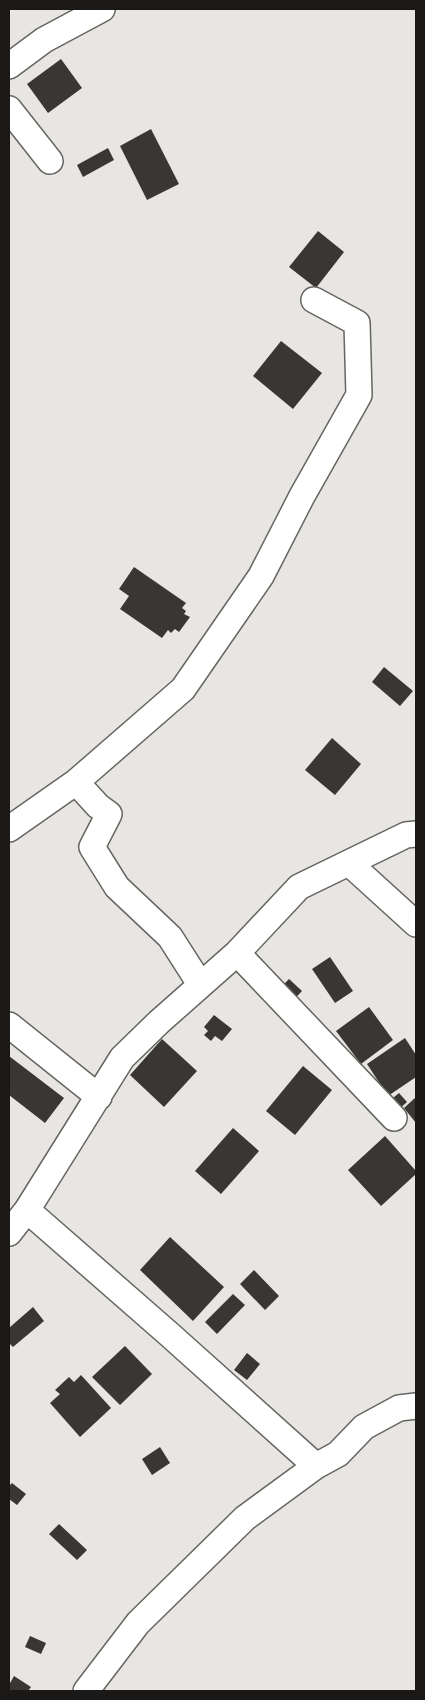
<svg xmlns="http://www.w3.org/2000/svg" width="425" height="1700" viewBox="0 0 425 1700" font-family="'Space Grotesk',sans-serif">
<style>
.building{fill:#383734}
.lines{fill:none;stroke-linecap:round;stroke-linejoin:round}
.minor-casing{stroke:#676562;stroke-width:28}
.minor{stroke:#fff;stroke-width:25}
</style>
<rect width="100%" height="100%" fill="#e8e6e2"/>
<path class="building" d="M61,59l21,29 -34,25 -21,-29z
M151,129l28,55 -32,16 -27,-54z
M108,148l6,12 -31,17 -6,-12z
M318,231l26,21 -28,36 -27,-21z
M281,341l41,32 -29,36 -40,-33z
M134,567l52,36 -4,5 4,3 -2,3 6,3 -11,15 -4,-3 -4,4 -3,-3 -6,8 -42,-29 9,-13 -10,-7z
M384,667l29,24 -13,15 -28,-24z
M332,738l29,26 -26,31 -30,-25z
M330,957l23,34 -18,12 -23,-34z
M289,979l13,12 -14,15 -13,-13z
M369,1007l24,33 -32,24 -25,-33z
M214,1015l18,14 -10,12 -7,-5 -4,5 -7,-6 4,-4 -4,-4z
M405,1038l11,17v22l-28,19 -21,-32z
M162,1039l35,32 -33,36 -34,-32z
M9,1056l55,42 -19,25 -36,-28z
M303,1066l29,24 -37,45 -29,-24z
M399,1093l8,9 -11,10 -8,-10z
M416,1097v26l-12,-15z
M233,1128l26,23 -38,43 -26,-23z
M385,1136l31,35v3l-35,32 -33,-36z
M170,1237l54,50 -31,34 -53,-51z
M254,1270l25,26 -14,14 -25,-26z
M233,1294l12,11 -28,29 -12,-12z
M33,1307l11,14 -31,26 -4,-4v-15z
M125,1346l27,28 -32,31 -28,-28z
M247,1353l13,11 -13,16 -13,-10z
M81,1375l30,33 -31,29 -30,-34 10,-9 -5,-4 14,-13 5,5z
M160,1447l10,16 -18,12 -10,-16z
M12,1483l14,11 -9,11 -8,-6v-13z
M59,1524l28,26 -10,10 -28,-26z
M30,1636l16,7 -5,11 -16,-7z
M14,1676l17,11 -3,4h-19v-6z"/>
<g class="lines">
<defs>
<path id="minor" d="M9,66l35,-26 58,-31
M9,109l41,52
M76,782l22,24 11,8 -17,33 25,40 53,50 30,47
M9,829l67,-47 107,-93 78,-113 41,-80 57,-101 -2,-72 -43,-23
M350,864l66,60
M237,953l157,165
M9,1025l90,72
M27,1210l143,125 146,131
M9,1233l18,-23 95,-152 37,-36 78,-69 62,-66 107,-52 10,-1
M86,1691l52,-68 107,-105 71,-52 22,-12 26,-27 35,-19 17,-2"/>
</defs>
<use href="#minor" class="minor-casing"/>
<use href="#minor" class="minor"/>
</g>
<rect width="425" height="1700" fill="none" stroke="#1a1918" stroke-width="20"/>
</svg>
